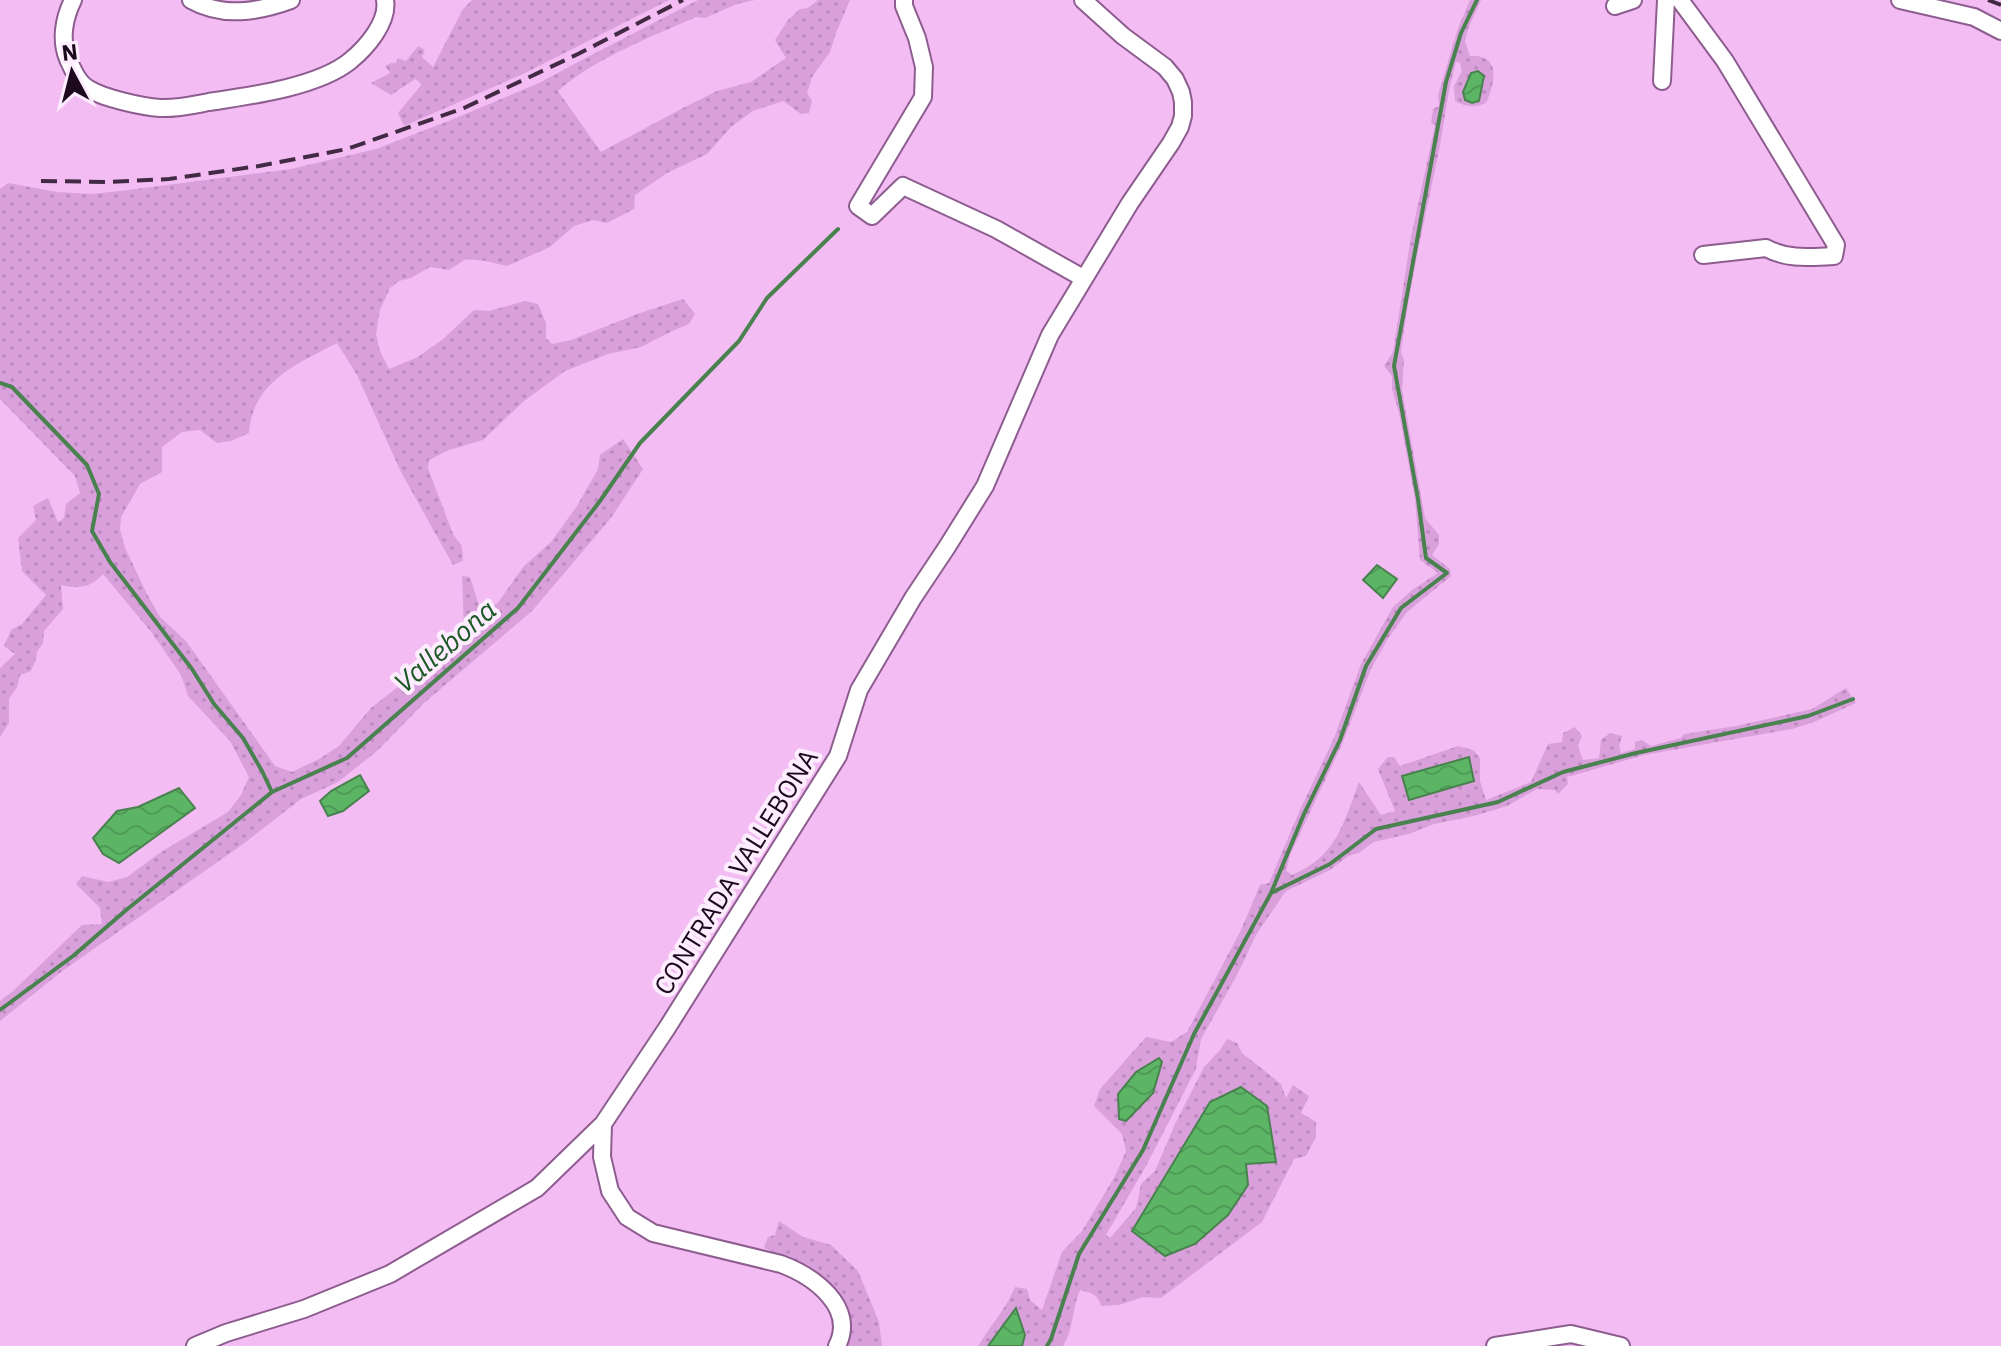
<svg xmlns="http://www.w3.org/2000/svg" width="2001" height="1346" viewBox="0 0 2001 1346" font-family="'IBM Plex Sans',sans-serif">
<style>
.grass{fill:url(#grass-dots)}
.water{fill:url(#water-waves);stroke:#49814f;stroke-width:2}
.lines{fill:none;stroke-linecap:round;stroke-linejoin:round}
.stream{stroke:#49814f;stroke-width:4}
.street-casing{stroke:#8d5d8f;stroke-width:20}
.street{stroke:#fff;stroke-width:16}
.rail{stroke:#432a44;stroke-width:4;stroke-dasharray:16 8;stroke-linecap:butt}
.labels{text-anchor:middle;stroke-width:8;stroke-linejoin:round;paint-order:stroke}
.street-label{font-size:26px;fill:#1c091d;stroke:#feedfe}
.water-label{font-size:28px;font-style:italic;fill:#1c5925;stroke:#feedfe}
</style>
<defs>
<pattern id="grass-dots" width="8" height="8" patternUnits="userSpaceOnUse" patternTransform="scale(2)"><rect width="8" height="8" fill="#d9a0db"/><path d="M2 2h.1M6 6h.1" fill="none" stroke="#ba88bc" stroke-width="1.8" stroke-linecap="round"/></pattern>
<pattern id="water-waves" width="16" height="10" patternUnits="userSpaceOnUse" patternTransform="scale(2)"><rect width="16" height="10" fill="#5cb565"/><path d="M0 5q4-4 8 0t8 0" fill="none" stroke="#4f9a57"/></pattern>
</defs>
<rect width="100%" height="100%" fill="#f3bdf4"/>
<path class="grass" d="M472,0h197l-146,74 -119,52 -6,-13 24,-29 -7,-5 -24,16 -20,-12 19,-10 -5,-7 6,-3h5l2,-5 8,3 12,-15 7,4 -3,7 11,10 30,-58z
M698,0h57l-18,4 -32,14 -9,-1c-47,21 -99,40 -138,74l43,61 80,-43 36,-18 34,-9 35,-24 -11,-18 13,-20 12,-11 8,-1 10,-8h32l-14,33 -6,19 -18,25 -5,16 5,8 -3,12 -8,1 -18,-13 -30,10 -21,15 -25,28 -40,19 -32,22 -1,14 -27,14 -14,-3 -19,6 -24,21 -43,19 -21,-5 -20,-2 -17,11 -19,-3 -19,11 -12,3 -9,7 -10,22 -4,24 4,17 9,18 29,-12 25,-18 31,-29 15,1 36,-10 13,3 8,19v15l6,6 19,-4 69,-27 43,-14 12,15 -6,10 -17,7 -31,16 -33,7 -43,17 -41,30 -41,39 -34,10 -20,10 -1,8 25,66 9,12 1,15 -10,4 -52,-93 -44,-97 -20,-32c-40,21 -85,39 -88,90l-18,8 -14,2 -17,-13 -18,2 -20,15v25l-22,12 -19,33 -1,12 5,19 21,44 14,25 26,24 89,125 17,6 27,-13 20,-13 32,-38 33,-26 33,-21 10,-22h12l5,-11 -2,-52 8,1 10,32 17,-5 27,-38 27,-24 26,-36 21,-37 2,-14 23,-16 20,30 -32,49 -79,93 -108,92 -47,48 -39,31 -37,17 -58,45 -182,128 -61,49v-20l13,-10 69,-66 20,-1 -2,-16 -24,-24 6,-8 26,6 19,-5 34,-25 67,-40 13,-17 8,-18 -19,-36 -42,-45 -7,-21 -29,-42 -49,-59c-12,14 -25,15 -42,11l2,24 -19,22 -1,12 -6,9 -1,7 -5,12 -11,4 -3,12 -8,12v24l-9,14v-69l15,-14 -11,-8 7,-16 11,-6 24,-29 -24,-24 -4,-33 18,-18 -3,-14 15,-8 10,24 6,-4 2,-14 14,-11 -5,-17 -75,-77v-210l8,-6 49,9 34,2 29,-3 171,-22 85,-20 75,-29 88,-37 39,-21z
M1470,0h11l-13,29 -3,13 5,14c32,-2 25,27 16,47 -13,5 -19,4 -31,-2l-1,-15 8,-15 -2,-8 -4,-1c-10,34 -12,68 -20,103 -13,62 -27,123 -35,187l3,8 -2,30 23,128 14,17v9l-7,11 18,14 1,7 -44,36 -18,25 -18,32 -28,73 -53,113 -4,16 6,4c45,-19 51,-51 67,-93l22,33 14,-4 -17,-42 10,-12h6l6,9 58,-20 15,4 7,8v23l6,19 45,-18 17,-38 14,-2 1,-9 12,-6 7,9 -4,10 5,14 16,-2 2,-18 9,-7 12,3 -3,10 2,7 14,-4v-7l7,-2 9,6 30,-8 3,-4 52,-8 76,-17 34,-21 10,15 -42,19 -22,7 -148,26 -77,22 1,7 -10,10 -3,-4 -18,-1 -30,17 -33,10 -40,8 -25,10 -36,8 -14,11 -11,3 -18,14 -44,21 -30,44 -19,40 -36,64 -5,30 -50,97 -40,69 4,3 26,-30 5,-24 14,-13 20,-47 29,-57 16,-17 7,-11 10,4 5,10 39,31 5,14 7,-13 16,11 -8,17 15,9v15l-10,19 -12,3 -32,63 -101,76 -18,-1 -24,8 -18,1c-3,-12 -10,-13 -21,-16 -8,18 -6,39 -17,56h-85c12,-20 28,-37 37,-59l12,2 3,11 12,10 20,-58 20,-21 33,-55 11,-25 -4,-17 -28,-28 6,-17 46,-52 25,5 16,-10 54,-102 19,-45 9,-2 30,-71 35,-74 27,-74 14,-25 18,-32 19,-17 26,-17 -18,-13 -5,-61 -16,-86 -7,-24v-13l-8,-10 9,-14 18,-115 24,-112 -4,-2 2,-14 6,-3 -1,-11 20,-67z
M779,1221l24,16 28,8 27,26 21,51 3,24h-37l7,-17c-5,-13 -9,-29 -17,-41 -12,-16 -52,-32 -71,-40l4,-11 7,-2z"/>
<path class="water" d="M1478,71l6,5 -5,25 -7,2 -7,-3 -2,-8 8,-19z
M1377,565l20,14 -14,19 -20,-18z
M1469,757l5,24 -65,19 -7,-24z
M360,775l9,16 -26,20 -15,5 -8,-15 11,-10z
M179,788l16,20 -76,55 -16,-9 -10,-16 24,-27 21,-4z
M1159,1058l3,4 -9,31 -27,28 -7,-2 -1,-25 18,-22z
M1241,1087l26,19 9,56 -30,2 2,21 -20,30 -33,29 -30,12 -33,-25 78,-129z
M1016,1308l9,27 -3,11h-34z"/>
<g class="lines">
<path class="stream" d="M0,383l12,4 75,78 12,29 -7,37 18,31 82,107 22,35 29,34 19,33 10,21
M1271,893l33,-79 36,-74 26,-74 35,-58 46,-35 -21,-15 -8,-59 -24,-133 52,-284 15,-49 16,-33
M0,1010l73,-54 52,-45 147,-119 75,-34 171,-150 82,-107 40,-58 99,-102 28,-43 71,-69
M1047,1346l4,-7 28,-85 64,-104 51,-116 77,-141 59,-29 46,-35 122,-27 65,-30 73,-19 172,-37 45,-17"/>
<defs>
<path id="street" d="M73,0c-9,18 -13,40 -5,59 5,11 10,24 21,30 14,9 54,18 71,19 16,1 33,-3 49,-6 40,-6 109,-15 141,-41 16,-13 39,-39 35,-61
M191,0c32,18 67,12 100,0
M904,0v6l13,32 7,29 -1,30 -65,109 14,10 31,-30 93,43 87,49
M1680,0l45,61 111,184 -2,11c-24,1 -46,4 -68,-8l-63,7
M1900,0l74,17 27,14
M1615,6l18,-6
M1662,81l4,-81
M195,1346l31,-13 78,-24 86,-35 147,-86 66,-64
M837,1346c20,-39 -24,-70 -56,-82l-128,-31 -26,-16 -17,-26 -8,-34 1,-33 64,-96 171,-272 21,-66 54,-92 34,-51 38,-61 65,-151 80,-132 41,-60 9,-16 3,-11v-14l-2,-10 -6,-13 -10,-12 -42,-31 -40,-36
M1495,1346l76,-12 50,12"/>
</defs>
<use href="#street" class="street-casing"/>
<use href="#street" class="street"/>
<path class="rail" d="M1988,0l13,5
M41,181l65,1 63,-3 90,-13 88,-17 117,-41 114,-54 105,-54"/>
</g>
<g class="labels">
<g class="street-label">
<text transform="translate(736 872) rotate(-58)" y="9">CONTRADA VALLEBONA</text>
</g>
<g class="water-label">
<text transform="translate(445 646) rotate(-41)" y="10">Vallebona</text>
</g>
</g>
<g transform="translate(72 72) rotate(353)" stroke="#feedfe" stroke-width="6" paint-order="stroke">
<path d="M0-6L14 30L0 20L-14 30Z" fill="#1c091d"/>
<text y="-12" font-size="22" font-weight="bold" text-anchor="middle" fill="#1c091d">N</text>
</g>
</svg>
